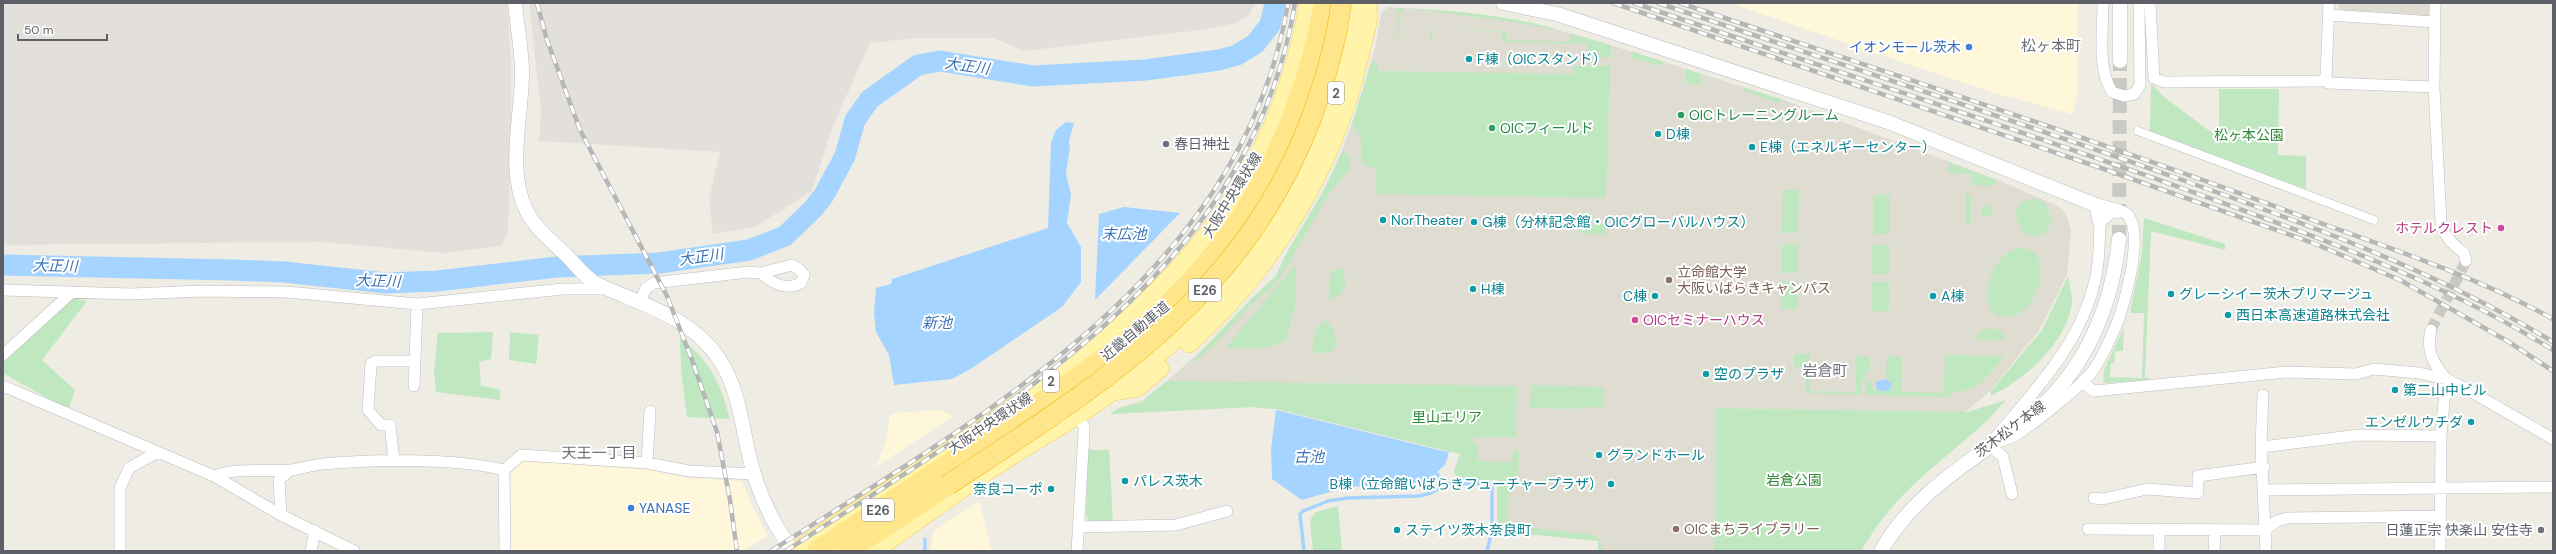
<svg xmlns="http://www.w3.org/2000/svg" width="2556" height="554" viewBox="0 0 2556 554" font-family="'DM Sans','Noto Sans JP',sans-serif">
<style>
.commercial{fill:#fff7d9}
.industrial{fill:#e3e0db}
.education{fill:#dfdcd2}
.green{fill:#bfe8c0}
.water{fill:#a4d4ff}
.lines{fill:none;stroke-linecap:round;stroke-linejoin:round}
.stream{stroke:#a4d4ff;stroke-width:3.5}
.river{stroke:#a4d4ff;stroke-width:21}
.minor-tunnel{stroke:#cacac4;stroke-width:11;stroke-dasharray:11 5.5;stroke-linecap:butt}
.tertiary-tunnel{stroke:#cacac4;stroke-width:14;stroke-dasharray:14 7;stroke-linecap:butt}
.pedestrian-casing{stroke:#bbbdc3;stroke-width:9}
.minor-casing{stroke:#bbbdc3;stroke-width:12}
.tertiary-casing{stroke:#bbbdc3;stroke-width:15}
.primary-casing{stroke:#f9d053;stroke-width:18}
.motorway-casing{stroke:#f3af00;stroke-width:21}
.pedestrian{stroke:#fff;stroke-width:8}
.minor{stroke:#fff;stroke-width:11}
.tertiary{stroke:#fff;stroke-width:14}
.primary{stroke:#fff4a9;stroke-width:17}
.motorway{stroke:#ffe68b;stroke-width:20}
.rail-casing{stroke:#b5b6b6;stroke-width:4.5}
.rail{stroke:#fff;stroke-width:3;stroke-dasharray:9;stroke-linecap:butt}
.motorway-bridge-casing{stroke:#f3af00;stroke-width:21;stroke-linecap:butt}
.motorway-bridge{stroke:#ffe68b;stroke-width:20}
.shop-dot{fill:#3f7fe0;stroke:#fff;stroke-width:1.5}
.culture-dot{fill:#0f9aa8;stroke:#fff;stroke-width:1.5}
.leisure-dot{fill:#2e9e5b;stroke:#fff;stroke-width:1.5}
.worship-dot{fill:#6b7280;stroke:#fff;stroke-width:1.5}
.hotel-dot{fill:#d1479c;stroke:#fff;stroke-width:1.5}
.education-dot{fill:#8d6e63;stroke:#fff;stroke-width:1.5}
.labels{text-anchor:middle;stroke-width:4;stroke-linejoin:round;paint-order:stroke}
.shield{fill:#fff;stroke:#8d8f93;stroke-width:1}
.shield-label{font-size:13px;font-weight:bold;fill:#5c5f65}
.shop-label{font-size:14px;fill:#366cbe;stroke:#fff;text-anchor:end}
.culture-label{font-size:14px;fill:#0d838f;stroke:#fff;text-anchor:start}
.leisure-label{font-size:14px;fill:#27864d;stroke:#fff;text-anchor:start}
.park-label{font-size:14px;fill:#308738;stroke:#fff}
.worship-label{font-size:14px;fill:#5b616d;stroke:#fff;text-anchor:start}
.street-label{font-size:14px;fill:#5c5f65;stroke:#fff}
.hotel-label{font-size:14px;fill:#b23c85;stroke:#fff;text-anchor:end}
.education-label{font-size:14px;fill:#785e54;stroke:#fff;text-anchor:start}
.neighbourhood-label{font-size:15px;fill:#6c7177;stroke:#fff}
.water-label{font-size:15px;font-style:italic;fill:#3a73b7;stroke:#fff}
</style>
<rect width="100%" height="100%" fill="#efede3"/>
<path class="commercial" d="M1729,3h349l-1,94 -5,17 -81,-22z
M939,410l14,6 -77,51 11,-29 3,-22 3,-3z
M522,460l127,10 38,8 55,3 9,23 17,32 -26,15h-231v-78z
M979,501l13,50h-62l3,-20z"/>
<path class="industrial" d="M3,3h504l4,58v62l-3,111 -7,12 -57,7 -122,-11 -319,3z
M529,3h726l-6,13 -13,7 -27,6 -185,22 -31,-13h-78l-45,5 -38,85 -20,63 -57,36 -42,7 -4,-35 11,-47 -181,-11 2,-29z"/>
<path class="education" d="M2337,3h93l-1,14 -88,-6z
M1388,7l81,6 78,14 44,12 190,60 217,81 60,26 8,8 5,16 -4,45 -27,54 -49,61 -26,22 -249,-4 -2,143h-116v-10l-101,-10v-51h-39l-4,-9 6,-17 -184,-45 -24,-2 -142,7 9,-6 22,-6 26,-21 47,-42 37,-40 25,-23 9,-20 39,-66 16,-34 23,-63 12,-45 6,-35z"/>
<path class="green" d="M1398,8h6v4h-5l-1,27 27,1 -29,-1z
M1407,8c53,3 106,8 156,23l-49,-9z
M1430,30l76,1 1,9 63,2 1,-8 40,11v13l-24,-1v-13l-86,-2v-10l-69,-2v10h-7l5,-1z
M1631,51l33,11 -4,4 -28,-8z
M1371,62h7l-1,9 196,3 1,-8h36l-4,132 -231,-4 1,-49 -1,23 -13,-3 -1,-26 -9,-15z
M1686,69l15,5v10h-15z
M2151,83l13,14 55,41v-49h60l-1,66 28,1v33l-156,-57z
M1743,87l38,12 -1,5 -37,-14z
M1343,149l8,9 -2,15 -3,1 -15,17 -54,92 -25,21 -38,41 -21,18h-3l61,-64 25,-23 9,-20 39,-66z
M1950,163l46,17v3l-3,3 -21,-1v-11l-25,-1z
M1783,190h16l-1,43h-16z
M1966,194l5,1v30h-5z
M1873,195h17v39h-17z
M2033,198l12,5 7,16 -5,13 -12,5 -13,-6 -7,-17 6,-11z
M1981 211a6 6 0 1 1 12 0a6 6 0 1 1-12 0Z
M1578,213h14l-1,11h15v10l-28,-1z
M2144,218l81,26v6l-74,-19 -6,147h3l1,2 -46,3 1,-13 20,-43 -1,24h-8l-1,12h-3l-1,14 32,1 2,-65h-14l12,-60z
M1782,244h16v29h-16z
M1872,245h17v29h-17z
M2018,248c39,-3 23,66 -10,69 -35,3 -22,-62 10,-69z
M1296,264l-1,43 -9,34 -21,7h-39z
M1343,269l3,15 -6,11 -10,4 -1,-16 3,-13z
M2068,276c1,8 5,20 4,28 -8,42 -45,73 -81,92v-5l51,-61z
M1781,281l17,1 -1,27h-16z
M1872,282h17v29h-18z
M72,298l15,3 -45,59 33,30 -7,20 -65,-37v-10z
M1326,320l8,11 3,14 -6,8h-19l4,-26z
M1991,328l10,3 5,9h-32l7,-9z
M493,332l-2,27 -12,3 2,24 19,3v11l-64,-8 -2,-22 4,-37z
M510,332l29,3 -3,29 -27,-4z
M680,338c31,24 40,44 50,81l-43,-2 -6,-48z
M1794,354h16v37l45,1 1,-36h13v15l-8,12v11l-55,-1 -1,-26h-11z
M1945,355l59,1c-16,19 -24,36 -51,36l-2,5 -86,-2 1,-14h5l2,8 6,2 12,-8 -5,-6 1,-21h14v36l43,1z
M1167,381l350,5 -1,51h-42v7l4,1v16l34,1 1,-12h6l-1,32h-9l-1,43 86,10 7,6 2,10h-5v-10l-101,-10v-51h-39l-4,-9 6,-17 -184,-45 -24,-2 -142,7 9,-6 22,-6z
M1531,385l73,2 -1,20h-26v2l-47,-1z
M2006,400c-11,11 -15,18 -28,29 -48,42 -83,64 -117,122h-147l2,-143 251,4z
M1088,448l4,2h17l4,72h-22l-5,-6z
M1338,506l4,45h-29l-3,-31 6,-8z"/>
<path class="water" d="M1066,122l8,1 -5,18 1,6 -4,27 5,20 -4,29 14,24v35l-19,25 -90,61 -20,11 -58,6 -5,-30 -13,-23 -2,-19 2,-25 15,-4 1,-5 156,-51 3,-86 5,-12z
M1124,207l56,6 -85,87 4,-86z
M1886,379l5,4v5l-3,3 -11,-1 -2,-8z
M1276,410l163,40 10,2 -4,13 -19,17 -79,5 -45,13 -30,-21 -1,-30z"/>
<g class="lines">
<path class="stream" d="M1445,481l3,3 44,-1v48l-5,20
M925,551v-12
M1304,551l-4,-37 3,-3 25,-10 19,-3 72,-2 12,-3 15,-9 -9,-10"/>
<path class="river" d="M3,265l230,5 51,2 102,11 51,-2 120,-14 102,-4 90,-13 36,-14 28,-27 11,-14 21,-39 10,-36 15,-21 48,-34 22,-4 93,15 112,-6 74,-10 18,-5 18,-11 15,-19 5,-22"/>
<path class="minor-tunnel" d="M2431,330l35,-69"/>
<path class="tertiary-tunnel" d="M2119,239l1,-178"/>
<defs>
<path id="pedestrian" d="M2138,131l236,89"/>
<path id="minor" d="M2103,3c0,28 -6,65 9,89l12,4 10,-2 6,-9 -1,-82
M2150,3l4,75 10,4 157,-1 5,-3 3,-75
M2435,3l-1,84 7,136c4,14 11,21 23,30l2,8
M2329,15l106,7
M2326,78l2,5 106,4
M2114,211c39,-6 11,91 4,110 -7,17 -15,36 -26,51 -11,14 -64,57 -80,65 -8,3 -16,6 -23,8 42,-51 91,-98 106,-165 5,-19 4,-39 5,-58z
M3,290l128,4 71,-3 85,1 130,12 146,-15h44
M640,301l6,-13 8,-5 94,-11 13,1 31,-8 8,5 4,5 -3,8c-15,8 -28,1 -40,-10
M2431,330c-5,21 2,33 15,49l-5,57 -1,115
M3,355l68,-62
M2083,383l11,8 193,-19 69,2 18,-5 45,4 27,6 24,12 83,48
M3,386l211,90 67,39 73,36
M414,386l1,-25
M1075,416l9,10v7l-7,118
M1989,445l14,12 9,37
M2261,447l98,-12 82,1
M394,461l-4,-36h-9l-13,-15 3,-46 5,-3h39l2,-57
M647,463l3,-52
M504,470l1,81
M214,476c24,-9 51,-4 76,-6 11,-1 21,-5 33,-6 50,-5 132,-6 181,6l17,-15 126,8 42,8 65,3
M2265,490l288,-3
M2094,498l9,1 44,-10 51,4v-17l66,-9
M281,515l-2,-35 11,-10
M1078,527l98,-2 51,-14
M2088,529l177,1 -4,-83 2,-52
M120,551v-63l9,-20 27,-15
M311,551l4,-20
M836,551l15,-10
M2159,551v-22
M2214,551l1,-21
M2266,551l-1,-21 12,-9 10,-3 153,-2"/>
<path id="tertiary" d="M515,3c2,23 7,47 7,70 0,44 -16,98 5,139 9,17 26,30 40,44 9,9 20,24 32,29 44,20 92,32 120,74 23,34 23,77 35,115 8,27 22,54 39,77
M1503,3l54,11 331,108 208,83 22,6
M2120,61v-58
M2096,205l4,17
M1881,551c36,-63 95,-91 149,-135 55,-44 82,-109 89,-177"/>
<path id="primary" d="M1189,344c84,-75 146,-178 171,-288 3,-16 12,-36 7,-53
M1114,392l23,-4 23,-19
M795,551c55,-36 109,-71 163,-107 172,-113 314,-226 350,-441
M874,551c42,-29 83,-59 125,-87 37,-24 77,-45 113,-72 129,-95 225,-226 245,-389"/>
<path id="motorway" d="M817,551c62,-41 123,-82 185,-123 46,-31 93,-61 136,-97 104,-86 162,-197 186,-328
M848,551l100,-66"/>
</defs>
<use href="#pedestrian" class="pedestrian-casing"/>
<use href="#minor" class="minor-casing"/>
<use href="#tertiary" class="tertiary-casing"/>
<use href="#primary" class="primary-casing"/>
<use href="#motorway" class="motorway-casing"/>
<use href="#pedestrian" class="pedestrian"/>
<use href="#minor" class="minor"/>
<use href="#tertiary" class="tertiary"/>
<use href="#primary" class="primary"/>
<use href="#motorway" class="motorway"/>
<defs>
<path id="rail" d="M537,3l10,37 33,90 87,166 25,64 25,72 13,68 7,51
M1613,3l488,165 212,75 87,37 109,62 44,29
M1634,3c184,63 369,121 553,187 125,45 253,90 366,160
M1658,3c172,58 345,113 516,174 130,46 261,93 379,165
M1680,3c202,68 405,133 605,207 91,34 183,62 268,109
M771,551c212,-135 472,-277 517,-548
M786,551c209,-138 465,-276 509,-548"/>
</defs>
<use href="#rail" class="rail-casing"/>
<use href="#rail" class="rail"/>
<defs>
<path id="motorway-bridge" d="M948,485c154,-102 296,-187 364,-369 13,-36 25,-75 29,-113"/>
</defs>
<use href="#motorway-bridge" class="motorway-bridge-casing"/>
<use href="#motorway-bridge" class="motorway-bridge"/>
</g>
<g class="shop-dot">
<circle cx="1969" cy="47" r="4"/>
<circle cx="631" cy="508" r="4"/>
</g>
<g class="culture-dot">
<circle cx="1469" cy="59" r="4"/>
<circle cx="1658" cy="134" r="4"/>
<circle cx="1752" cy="147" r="4"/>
<circle cx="1383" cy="220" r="4"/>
<circle cx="1474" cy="222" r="4"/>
<circle cx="1473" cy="289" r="4"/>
<circle cx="2171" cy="294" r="4"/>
<circle cx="1655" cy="296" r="4"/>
<circle cx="1933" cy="296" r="4"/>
<circle cx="2228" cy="315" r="4"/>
<circle cx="1706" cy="374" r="4"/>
<circle cx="2395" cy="390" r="4"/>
<circle cx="2471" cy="422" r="4"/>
<circle cx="1599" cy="455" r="4"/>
<circle cx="1125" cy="481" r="4"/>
<circle cx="1611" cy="484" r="4"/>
<circle cx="1051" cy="489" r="4"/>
<circle cx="1397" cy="530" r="4"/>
</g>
<g class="leisure-dot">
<circle cx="1681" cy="115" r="4"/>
<circle cx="1492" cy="128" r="4"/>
</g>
<g class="worship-dot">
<circle cx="1166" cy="144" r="4"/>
<circle cx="2541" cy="530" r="4"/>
</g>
<g class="hotel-dot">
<circle cx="2501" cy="228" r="4"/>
<circle cx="1635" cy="320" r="4"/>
</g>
<g class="education-dot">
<circle cx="1669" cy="280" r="4"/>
<circle cx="1676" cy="529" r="4"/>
</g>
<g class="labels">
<g class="shield">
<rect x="1328" y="82" width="16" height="22" rx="3"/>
<rect x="1189" y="279" width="32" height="22" rx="3"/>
<rect x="1043" y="370" width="16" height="22" rx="3"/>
<rect x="862" y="499" width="32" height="22" rx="3"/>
</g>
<g class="shield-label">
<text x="1336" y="98">2</text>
<text x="1205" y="295">E26</text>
<text x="1051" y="386">2</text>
<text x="878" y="515">E26</text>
</g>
<g class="shop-label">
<text x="1961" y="52">イオンモール茨木</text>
<text x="639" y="513" text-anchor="start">YANASE</text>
</g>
<g class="culture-label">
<text x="1477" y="64">F棟（OICスタンド）</text>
<text x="1666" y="139">D棟</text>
<text x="1760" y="152">E棟（エネルギーセンター）</text>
<text x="1391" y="225">NorTheater</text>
<text x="1482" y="227">G棟（分林記念館・OICグローバルハウス）</text>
<text x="1481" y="294">H棟</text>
<text x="2179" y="299">グレーシイー茨木プリマージュ</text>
<text x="1647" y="301" text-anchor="end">C棟</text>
<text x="1941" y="301">A棟</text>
<text x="2236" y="320">西日本高速道路株式会社</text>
<text x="1714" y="379">空のプラザ</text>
<text x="2403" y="395">第二山中ビル</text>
<text x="2463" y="427" text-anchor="end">エンゼルウチダ</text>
<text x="1607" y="460">グランドホール</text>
<text x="1133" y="486">パレス茨木</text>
<text x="1603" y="489" text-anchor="end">B棟（立命館いばらきフューチャープラザ）</text>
<text x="1043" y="494" text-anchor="end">奈良コーポ</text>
<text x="1405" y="535">ステイツ茨木奈良町</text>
</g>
<g class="leisure-label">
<text x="1689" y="120">OICトレーニングルーム</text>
<text x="1500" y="133">OICフィールド</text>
</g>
<g class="park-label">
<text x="2249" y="140">松ヶ本公園</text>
<text x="1447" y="422">里山エリア</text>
<text x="1794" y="485">岩倉公園</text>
</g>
<g class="worship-label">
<text x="1174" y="149">春日神社</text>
<text x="2533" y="535" text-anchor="end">日蓮正宗 快楽山 安住寺</text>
</g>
<g class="street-label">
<text transform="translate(1232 195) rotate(-58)" y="5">大阪中央環状線</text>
<text transform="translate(1135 331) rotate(-40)" y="5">近畿自動車道</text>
<text transform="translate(990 423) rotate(-34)" y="5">大阪中央環状線</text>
<text transform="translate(2010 429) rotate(-37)" y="5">茨木松ケ本線</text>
</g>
<g class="hotel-label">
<text x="2493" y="233">ホテルクレスト</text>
<text x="1643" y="325" text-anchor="start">OICセミナーハウス</text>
</g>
<g class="education-label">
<text x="1677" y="277">立命館大学<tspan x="1677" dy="16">大阪いばらきキャンパス</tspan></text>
<text x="1684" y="534">OICまちライブラリー</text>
</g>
<g class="neighbourhood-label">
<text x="2051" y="51">松ヶ本町</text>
<text x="1825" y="376">岩倉町</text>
<text x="599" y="458">天王一丁目</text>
</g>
<g class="water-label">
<text transform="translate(967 66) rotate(8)" y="5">大正川</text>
<text x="1124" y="239">末広池</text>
<text transform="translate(701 257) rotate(-8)" y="5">大正川</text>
<text transform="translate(55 266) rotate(1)" y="5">大正川</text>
<text transform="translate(378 281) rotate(2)" y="5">大正川</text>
<text x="937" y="328">新池</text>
<text x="1309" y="462">古池</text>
</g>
</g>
<rect width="2556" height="554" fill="none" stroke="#5c5f65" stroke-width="8"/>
<path d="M18 34v6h89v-6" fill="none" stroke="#5c5f65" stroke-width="2"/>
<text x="24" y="34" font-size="12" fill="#5c5f65" stroke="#ffffff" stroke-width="3" paint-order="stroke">50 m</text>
</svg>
